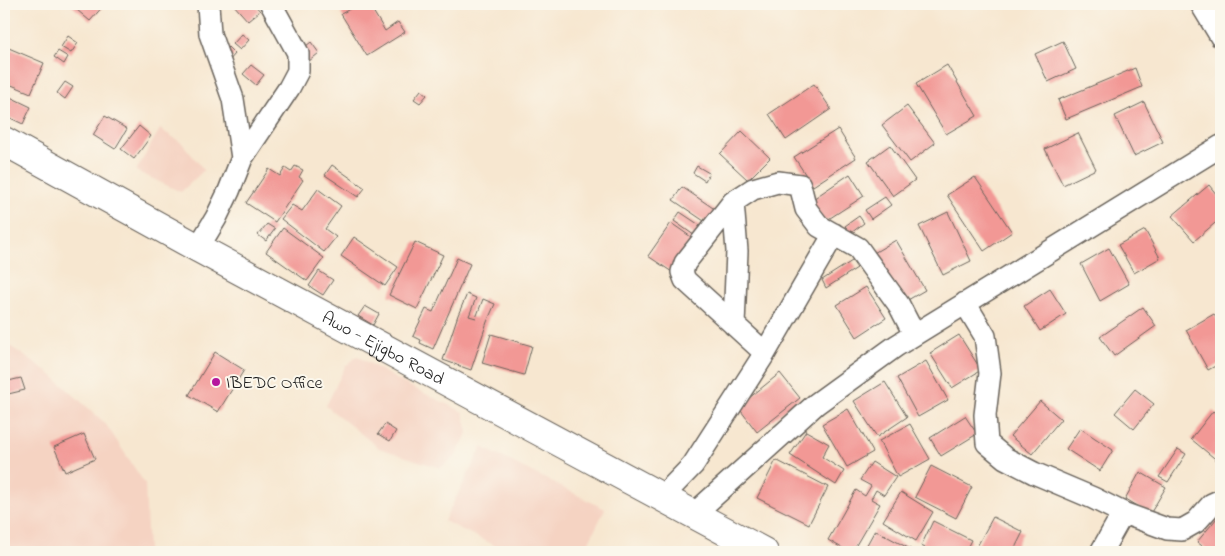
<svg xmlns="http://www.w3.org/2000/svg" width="1225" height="556" viewBox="0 0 1225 556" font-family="'Indie Flower',sans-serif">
<rect width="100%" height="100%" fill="#fbf7ec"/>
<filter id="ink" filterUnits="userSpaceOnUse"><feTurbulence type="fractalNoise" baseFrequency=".02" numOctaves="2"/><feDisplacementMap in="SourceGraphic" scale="10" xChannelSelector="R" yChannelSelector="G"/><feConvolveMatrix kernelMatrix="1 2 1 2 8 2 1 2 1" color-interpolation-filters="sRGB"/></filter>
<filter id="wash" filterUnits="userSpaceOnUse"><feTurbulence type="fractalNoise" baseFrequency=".0096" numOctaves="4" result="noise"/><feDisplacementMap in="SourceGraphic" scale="20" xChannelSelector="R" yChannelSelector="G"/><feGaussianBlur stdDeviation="1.12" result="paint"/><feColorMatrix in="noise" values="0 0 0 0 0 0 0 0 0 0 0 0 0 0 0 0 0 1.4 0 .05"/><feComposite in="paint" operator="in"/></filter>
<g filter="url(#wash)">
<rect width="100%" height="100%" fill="#f7e7d0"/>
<path fill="#f5d3c2" d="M160,129L182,143L204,170L181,192L136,171Z
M4,342L48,372L105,423L145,484L148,552H4Z
M357,356L403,383L463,412L468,432L455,457L440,468L379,448L326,406L345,367Z
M482,447L605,509L584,552H508L444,521Z"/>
<g id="blocks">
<path fill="#f29895" d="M70,4H105L90,21Z
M233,4H254L260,11L248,21Z
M358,4H385L373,11L385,31L398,22L405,32L367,56L341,14Z
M242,34L249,40L240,50L233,44Z
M68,36L78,43L71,53L61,47Z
M1063,41L1076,69L1048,82L1035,54Z
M311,42L319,53L308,62L300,51Z
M4,46L44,63L31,93L4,82Z
M228,47L235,54L229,61L221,54Z
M58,51L68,57L64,64L54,57Z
M251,65L264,75L256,85L243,74Z
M947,65L977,116L946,134L916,84Z
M1135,68L1142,87L1066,119L1058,100Z
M65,82L73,87L65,99L57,93Z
M814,84L831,109L786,140L769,114Z
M421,90L427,95L420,103L414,99Z
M6,95L31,107L23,124L4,115V101Z
M1144,102L1163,142L1134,156L1115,116Z
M907,106L935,143L910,162L882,125Z
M105,116L127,129L115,149L93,135Z
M139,126L151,136L134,159L121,149Z
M838,129L856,158L813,186L794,157Z
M742,131L770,158L748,180L720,154Z
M1078,133L1096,169L1063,185L1045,149Z
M890,145L915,180L893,196L868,161Z
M332,165L365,188L358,197L325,175Z
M295,166L303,170L299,177L303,180L275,222L246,203L269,169L280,176L285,168L291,172Z
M697,166L709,173L705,181L693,173Z
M850,174L864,196L824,222L810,201Z
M975,177L1012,232L984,251L947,195Z
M1209,185L1221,200V218L1194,241L1172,216Z
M682,187L716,210L707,223L673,200Z
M318,189L341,206L325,229L336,237L324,252L281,219L292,205L302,211Z
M885,197L891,205L871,219L865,210Z
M680,212L704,228L698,238L674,221Z
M948,212L971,261L943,275L919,226Z
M859,216L864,223L851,233L845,226Z
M671,223L694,239L672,272L648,256Z
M267,224L275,229L266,241L258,235Z
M283,228L324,258L307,281L266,252Z
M1145,230L1160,258L1134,273L1118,245Z
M354,237L398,267L385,286L341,256Z
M896,240L925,290L901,304L872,254Z
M415,242L443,255L417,309L389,295Z
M1109,248L1129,284L1100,301L1081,264Z
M457,258L470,264L433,349L420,343L421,340L413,336L426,309L433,312Z
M852,261L857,268L826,288L822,280Z
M319,271L333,280L323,295L309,286Z
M866,287L886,318L857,337L837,305Z
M1050,289L1066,314L1040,331L1024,306Z
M467,294L476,298L469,316L476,318L483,299L495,304L487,322L471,370L443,360L458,315Z
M365,306L379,314L373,325L358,316Z
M1143,307L1156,326L1114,356L1100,337Z
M1214,314L1221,327V363L1208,370L1186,330Z
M491,334L532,346L524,375L482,363Z
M959,335L981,370L952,388L930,353Z
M215,352L244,370L218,412L189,395Z
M926,361L948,400L918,417L897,378Z
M780,373L800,398L757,432L738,407Z
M21,378L25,390L4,395V382Z
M885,382L907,417L877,437L854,401Z
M1135,389L1154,404L1134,429L1115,413Z
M1040,401L1061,419L1032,454L1010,436Z
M848,409L873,452L847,467L822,424Z
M1213,411L1221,418V459L1219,462L1191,439Z
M965,416L977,434L941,456L930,438Z
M385,424L396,431L390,441L378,434Z
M910,424L930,459L898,477L879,441Z
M1080,428L1113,450L1100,471L1066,449Z
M806,431L829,444L822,457L844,471L836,485L790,455Z
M84,434L95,459L65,472L54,447Z
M1178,449L1186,454L1168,482L1159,477Z
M776,460L828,487L809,524L757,498Z
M872,462L896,477L884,495L876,490L871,499L880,504L852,552H849L828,540L856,490L865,496L871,486L860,480Z
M931,466L972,487L956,518L915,497Z
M1140,472L1166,487L1150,514L1125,499Z
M901,492L933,512L916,541L883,521Z
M993,517L1023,532L1013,552H974Z
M1217,518L1221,521V552H1210L1197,542Z
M933,521L971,540L965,552H934L921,546Z
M875,530L912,550L910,552H863Z"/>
</g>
</g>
<g filter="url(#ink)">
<use href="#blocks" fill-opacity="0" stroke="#69635b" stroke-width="1"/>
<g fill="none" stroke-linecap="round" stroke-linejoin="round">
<defs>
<path id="street" d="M208,4L210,34L233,99L242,158
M1201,4L1221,37
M733,202L737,251L734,325
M198,248L216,218L229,191L242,158L289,88L298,71V53L271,4
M965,303L985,336L990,373L985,415L987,443L1005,458L1034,473L1093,498L1123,513L1167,529L1182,530L1196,522L1212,504L1221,500
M765,353L685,280L682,272L685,263L733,202L753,189L778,182L800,185L806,209L819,226L858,248L899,305L914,334
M662,497L693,465L765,353L834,234
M694,514L816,404L896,346L1221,146
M1101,552L1123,513"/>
<g id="primary">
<path id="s1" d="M4,141L198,248L764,552"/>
</g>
</defs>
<use href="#street" stroke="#69635b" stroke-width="24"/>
<use href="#primary" stroke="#69635b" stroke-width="30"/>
<use href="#street" stroke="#fff" stroke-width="21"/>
<use href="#primary" stroke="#fff" stroke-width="28"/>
</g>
</g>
<circle fill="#b5179e" stroke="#fbf7ec" stroke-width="2" cx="216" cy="382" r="5"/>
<g text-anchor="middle" stroke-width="4" stroke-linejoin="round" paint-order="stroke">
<g font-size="18" fill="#1c1c1c" stroke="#fbf7ec">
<text dy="6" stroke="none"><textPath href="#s1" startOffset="432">Awo - Ejigbo Road</textPath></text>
</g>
<g font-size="18" fill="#1c1c1c" stroke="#fbf7ec" text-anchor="start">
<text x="226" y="388">IBEDC Office</text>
</g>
</g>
<rect width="1225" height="556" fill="none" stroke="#fbf7ec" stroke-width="20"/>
</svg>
